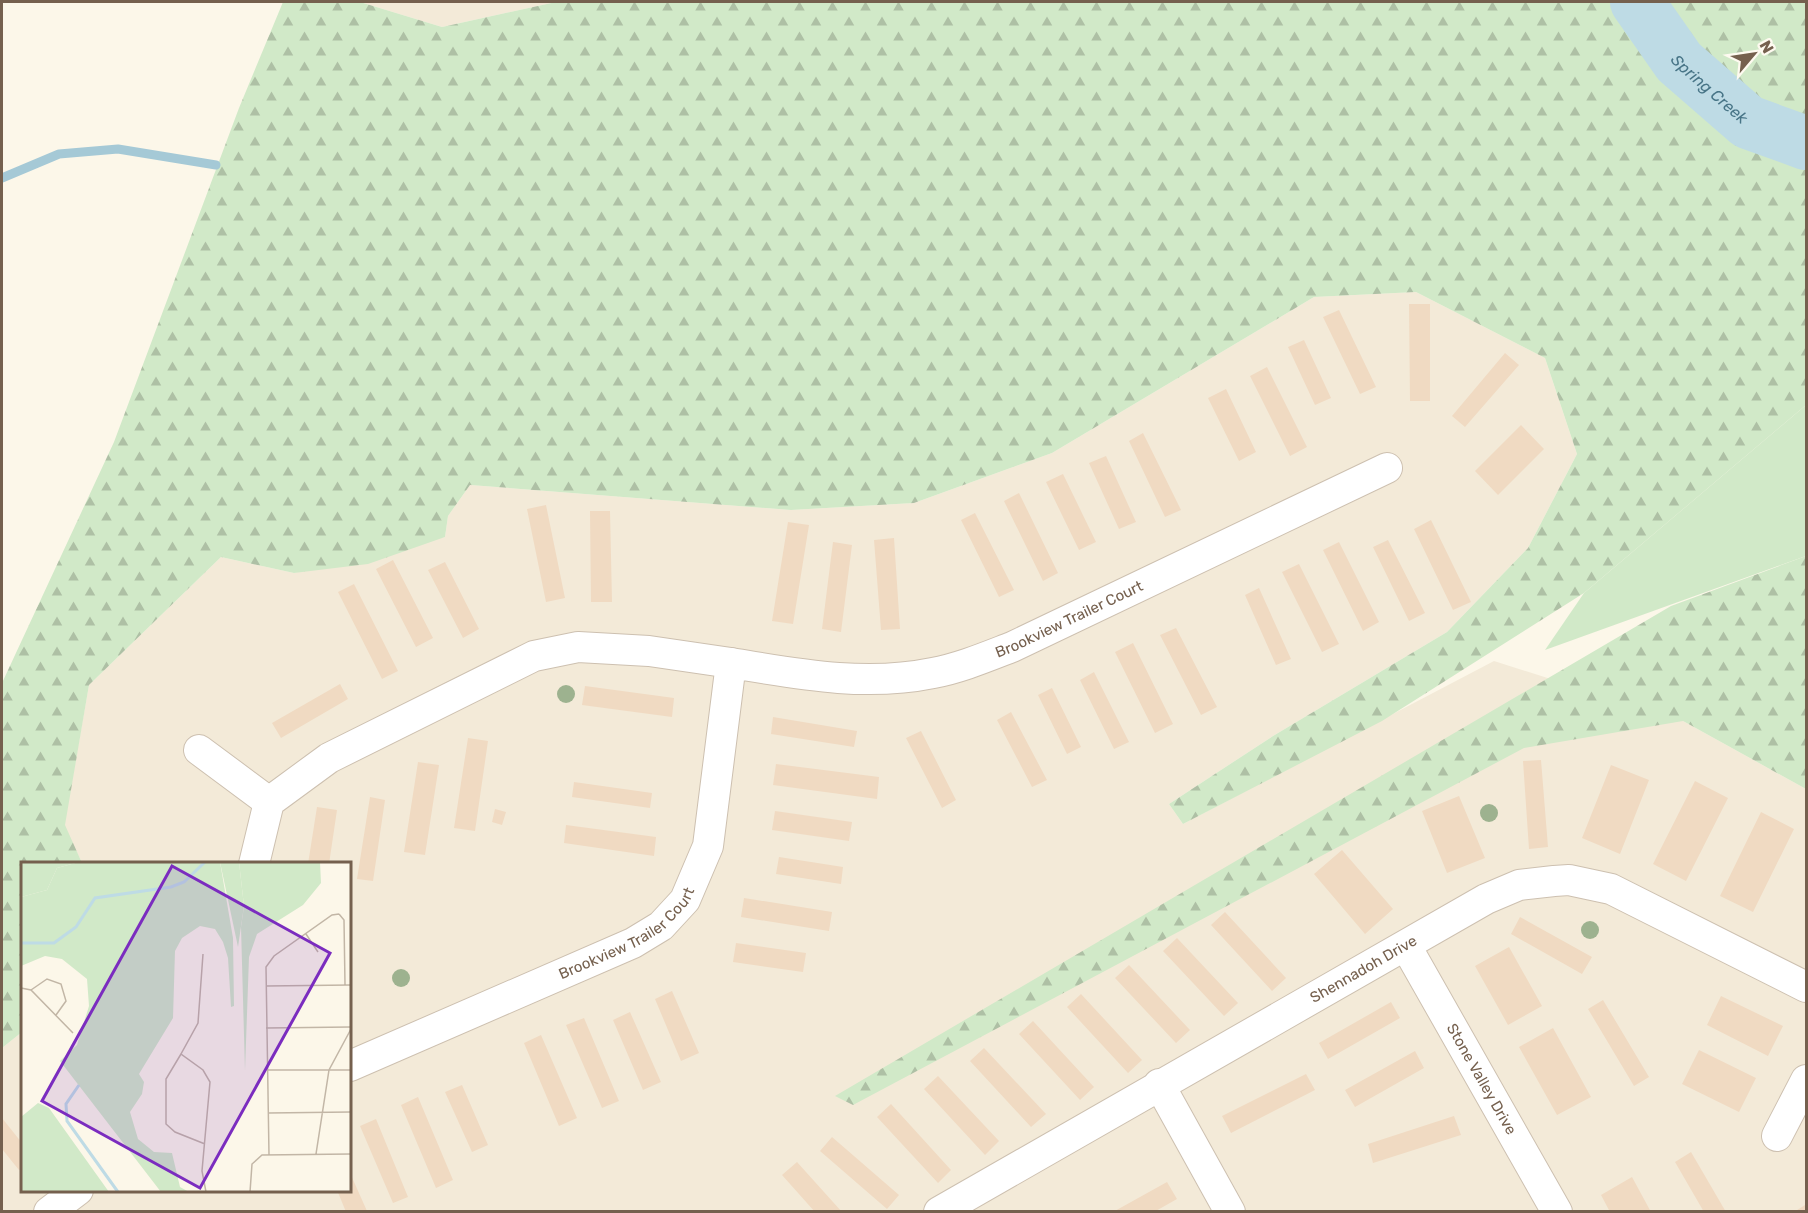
<svg xmlns="http://www.w3.org/2000/svg" width="1808" height="1213" viewBox="0 0 1808 1213" font-family="Rubik,sans-serif">
<defs>
<pattern id="forest-firs" width="22" height="20" patternUnits="userSpaceOnUse" patternTransform="scale(1.5)"><rect width="22" height="20" fill="#d1e9c8"/><path d="M5 1l3.5 6h-7zM16 11l3.5 6h-7z" fill="#aec0a5"/></pattern>
</defs>
<rect width="100%" height="100%" fill="#fcf7e9"/>
<path fill="#f3ead8" d="M360,2H556L442,27Z
M1416,292L1545,358L1577,454L1528,548L1447,632L1273,736L1169,804L1183,824L1494,661L1683,721L1806,789V1211L2,1212V1048L22,1032V1190H350V864L82,863L64,826L89,685L221,557L294,573L445,537L448,516L470,485L791,510L914,503L1052,453L1314,297Z"/>
<path fill="#d1e9c8" d="M1806,405V556L1545,650L1584,593Z"/>
<path fill="url(#forest-firs)" d="M283,2H360L442,27L556,2H1806V405L1584,593L1382,721L1183,824L1169,804L1273,736L1447,632L1528,548L1577,454L1545,358L1416,292L1314,297L1052,453L914,503L791,510L470,485L448,516L445,537L368,564L294,573L221,557L89,685L65,825L82,863L22,864V1032L2,1048V683L114,442L239,108Z
M1806,556V789L1683,721L1524,748L853,1105L835,1096L1671,606Z"/>
<g fill="none" stroke-linecap="round" stroke-linejoin="round">
<path stroke="#a5c9d6" stroke-width="9" d="M2,178L59,154L118,149L216,165"/>
<path stroke="#bedbe5" stroke-width="54" id="s1" d="M1637,2L1679,62L1748,122L1806,143"/>
</g>
<path fill="#f0dac2" d="M1409,304H1430V401H1410Z
M1339,310L1376,387L1360,394L1323,317Z
M1304,340L1331,398L1315,405L1288,347Z
M1505,353L1519,365L1465,427L1452,416Z
M1267,367L1307,447L1290,456L1250,376Z
M1226,389L1256,452L1239,461L1208,398Z
M1521,425L1544,449L1498,495L1475,471Z
M1143,433L1181,510L1165,517L1129,441Z
M1106,456L1136,522L1119,529L1089,463Z
M1063,474L1096,542L1079,550L1046,482Z
M1019,493L1058,573L1043,581L1004,501Z
M546,505L565,598L546,602L527,509Z
M590,511H610L612,602H591Z
M975,513L1014,590L999,597L961,520Z
M1431,520L1471,602L1453,610L1414,529Z
M788,522L809,525L793,624L772,621Z
M894,538L900,629L881,630L874,540Z
M1388,540L1425,613L1409,621L1373,547Z
M833,542L852,545L841,632L822,629Z
M1339,542L1379,622L1363,631L1323,550Z
M393,560L433,638L416,647L376,569Z
M445,562L479,629L463,638L428,570Z
M1299,564L1339,644L1322,652L1282,572Z
M354,584L398,671L382,679L338,592Z
M1259,588L1291,659L1276,665L1245,595Z
M1176,628L1217,707L1201,715L1160,635Z
M1133,643L1173,724L1155,733L1115,652Z
M1094,672L1129,742L1114,749L1080,680Z
M340,684L348,699L281,738L272,723Z
M585,686L674,698L672,717L582,705Z
M1052,688L1081,747L1067,754L1038,695Z
M1011,712L1047,780L1032,787L997,720Z
M773,717L857,731L854,747L771,734Z
M921,731L956,800L942,808L906,738Z
M468,738L488,741L475,831L454,828Z
M1541,760L1548,847L1529,849L1523,761Z
M418,762L439,765L425,855L404,852Z
M776,764L879,777L877,799L773,785Z
M1611,765L1649,780L1620,854L1582,838Z
M1695,781L1728,798L1686,881L1653,864Z
M574,782L652,793L650,808L572,797Z
M1459,796L1485,858L1447,873L1422,811Z
M370,797L385,800L373,881L357,879Z
M317,807L337,810L329,864H308Z
M495,809L506,812L502,825L492,822Z
M775,811L852,822L849,841L772,830Z
M1761,812L1794,829L1753,912L1720,896Z
M566,825L656,837L654,856L564,843Z
M1342,850L1393,909L1365,934L1314,874Z
M779,857L843,867L841,884L776,874Z
M744,898L832,912L829,931L741,917Z
M1225,912L1286,978L1272,991L1211,925Z
M1520,917L1592,957L1582,974L1511,934Z
M1177,938L1238,1003L1224,1016L1163,951Z
M736,943L806,953L803,972L733,962Z
M1509,947L1542,1006L1508,1025L1475,966Z
M1129,965L1190,1030L1176,1043L1115,978Z
M672,991L699,1053L681,1061L655,999Z
M1081,994L1142,1060L1128,1073L1067,1007Z
M1721,996L1783,1026L1768,1056L1707,1025Z
M1603,1000L1649,1077L1634,1086L1588,1009Z
M1391,1002L1400,1018L1328,1059L1319,1043Z
M630,1012L661,1082L643,1090L613,1020Z
M584,1018L619,1101L602,1108L566,1025Z
M1033,1021L1094,1087L1080,1100L1019,1034Z
M1553,1028L1591,1097L1557,1115L1519,1047Z
M541,1035L577,1118L559,1126L524,1043Z
M984,1048L1046,1114L1031,1127L970,1061Z
M1699,1050L1756,1078L1739,1112L1682,1084Z
M1415,1051L1424,1068L1355,1107L1345,1090Z
M1306,1074L1315,1090L1231,1133L1222,1116Z
M938,1076L999,1141L985,1155L924,1089Z
M462,1085L488,1145L472,1152L445,1092Z
M418,1097L453,1180L436,1188L401,1105Z
M891,1104L951,1170L938,1183L877,1117Z
M1454,1116L1461,1135L1373,1163L1368,1144Z
M2,1118L22,1143V1168L19,1170L2,1149Z
M376,1119L408,1197L393,1203L360,1126Z
M832,1137L899,1195L887,1209L820,1151Z
M1691,1152L1726,1212H1704L1675,1162Z
M797,1162L842,1212H815L782,1175Z
M350,1173L367,1211L365,1212H346L337,1190H350Z
M1632,1177L1651,1212H1610L1601,1195Z
M1167,1182L1177,1199L1154,1212H1113Z
M1805,1205L1806,1212H1794Z"/>
<g fill="none" stroke-linecap="round" stroke-linejoin="round">
<defs>
<g id="minor">
<path d="M199,750L269,802"/>
<path d="M254,864L269,802L329,758L534,656L578,647L649,651L731,663"/>
<path id="s2" d="M1406,946L1557,1212"/>
<path id="s3" d="M350,1066L633,943L661,926L685,900L708,846L731,663C798,674 865,687 933,673C960,668 986,657 1012,647L1387,468"/>
<path d="M1159,1084L1230,1212"/>
<path d="M1777,1136L1806,1080"/>
<path d="M49,1212L78,1190"/>
<path id="s4" d="M939,1212L1486,899L1519,885L1554,881L1569,880L1611,889L1806,987"/>
</g>
</defs>
<use href="#minor" stroke="#cdc0b0" stroke-width="32"/>
<use href="#minor" stroke="#fff" stroke-width="30"/>
</g>
<g fill="#9db28f">
<circle cx="566" cy="694" r="9"/>
<circle cx="1489" cy="813" r="9"/>
<circle cx="1590" cy="930" r="9"/>
<circle cx="401" cy="978" r="9"/>
</g>
<g text-anchor="middle" stroke-width="6" stroke-linejoin="round" paint-order="stroke">
<g font-size="15" fill="#75604e" stroke="#fefaf0">
<text dy="5" stroke="none"><textPath href="#s3" startOffset="970">Brookview Trailer Court</textPath></text>
<text dy="5" stroke="none"><textPath href="#s3" startOffset="309">Brookview Trailer Court</textPath></text>
<text dy="5" stroke="none"><textPath href="#s4" startOffset="489">Shennadoh Drive</textPath></text>
<text dy="5" stroke="none"><textPath href="#s2" startOffset="153">Stone Valley Drive</textPath></text>
</g>
<g font-size="16" font-style="italic" fill="#487587" stroke="#fefaf0">
<text dy="6" stroke="none"><textPath href="#s1" startOffset="114">Spring Creek</textPath></text>
</g>
</g>
<g transform="translate(21 862)">
<rect width="330" height="330" fill="#fcf7e9"/>
<path d="M0,0H58L36,6L26,28L0,35ZM199,0H218L223,44L217,85Z" fill="#d1e9c8"/>
<path d="M58,0H199L212,76L213,144L210,145L207,96L202,80L194,67L179,64L161,76L154,89L152,156L118,212L123,220L121,232L109,250L117,277L133,290L151,291L159,325L168,330H140L39,199L56,183L68,144L66,117L41,97L24,94L0,104V35L26,28L36,6ZM218,0H299L300,21L282,43L236,72L228,95L224,209L220,65L223,44ZM17,241L28,246L88,330H0V255Z" fill="#d1e9c8"/>
<path fill="none" stroke="#bedbe5" stroke-width="3" d="M0,81H33L55,65L74,36L150,25L163,20L184,0M58,223L45,242L46,259L97,330"/>
<path fill="none" stroke="#c2b6a6" stroke-width="1.5" d="M318,52L323,58L324,123M285,72L297,90M182,92L177,161L160,192L182,208L189,220L181,309L185,330M245,124L330,123M0,126L10,128L52,171M10,128L26,117L40,122L45,139L35,153M245,166L330,165M160,192L145,217V262L154,270L184,282M246,208H330M247,251L330,250M295,292L308,208L330,167M248,293L245,105L253,94L311,53L318,52M229,330L231,302L241,293L330,292"/>
<path fill="#7b2cbf" fill-opacity="0.15" stroke="#7b2cbf" stroke-width="3" d="M151,4L309,91L179,326L21,239Z"/>
<rect width="330" height="330" fill="none" stroke="#75604e" stroke-width="3"/>
</g>
<rect width="1808" height="1213" fill="none" stroke="#75604e" stroke-width="6"/>
<g transform="translate(1754 54) rotate(61)" stroke="#fefaf0" stroke-width="4.5" paint-order="stroke">
<path d="M0-4.5L10 22L0 15L-10 22Z" fill="#75604e"/>
<text y="-9" font-size="16" font-weight="bold" text-anchor="middle" fill="#75604e">N</text>
</g>
</svg>
